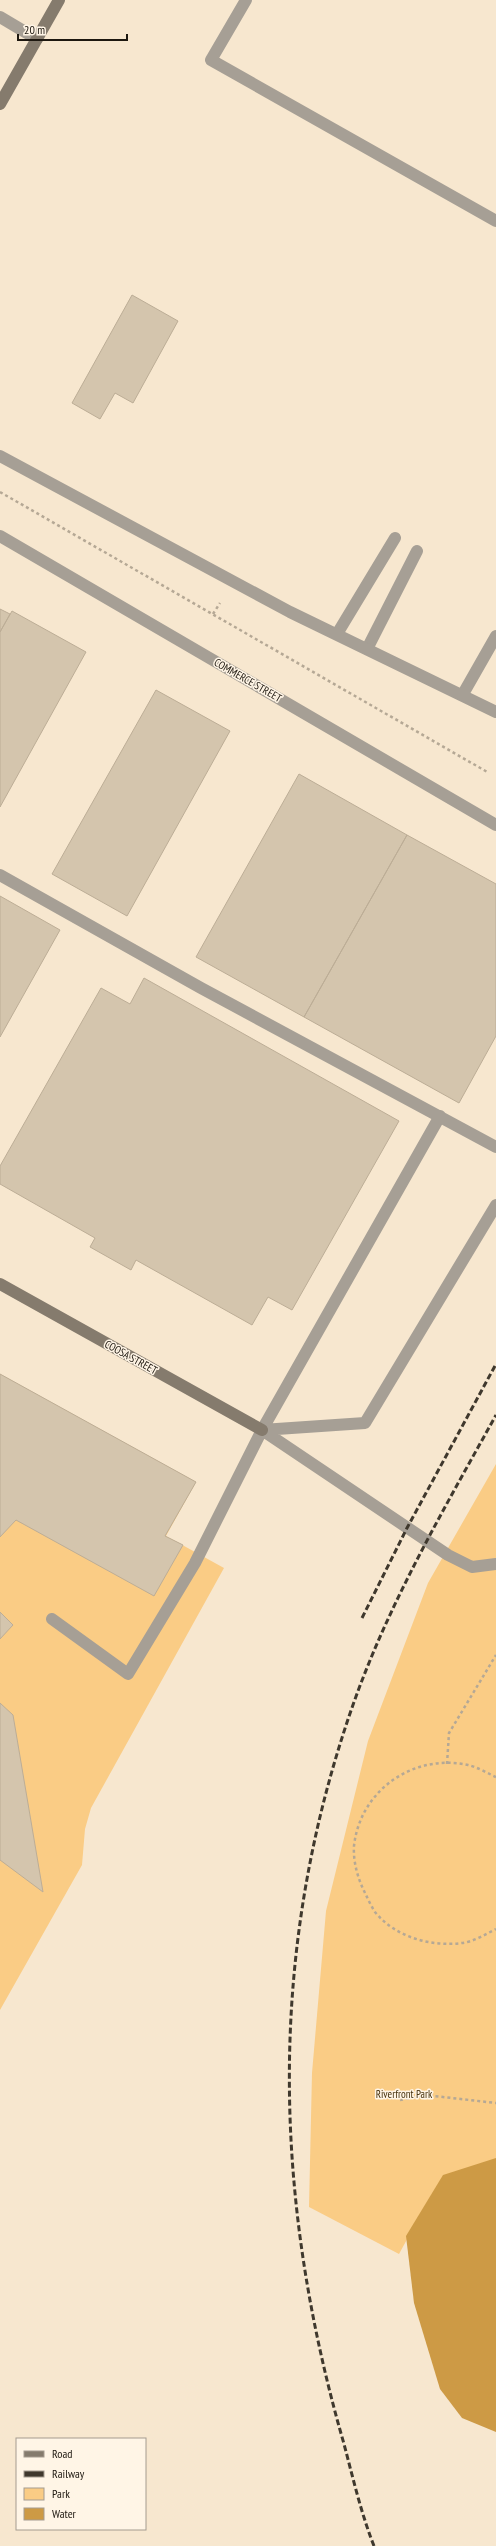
<svg xmlns="http://www.w3.org/2000/svg" width="496" height="2546" viewBox="0 0 496 2546" font-family="'PT Sans Narrow',sans-serif">
<rect width="100%" height="100%" fill="#f7e7cf"/>
<path fill="#facc85" d="M0,1374L196,1482L166,1536L224,1568L91,1808L85,1829L82,1865L0,2010Z
M496,1464V2165L428,2201L399,2254L309,2207L312,2073L326,1911L368,1741L428,1583Z"/>
<path fill="#cd9a45" d="M496,2158V2432L462,2418L440,2389L414,2303L406,2236L443,2175Z"/>
<path fill="#d4c5ad" stroke="#bcad96" d="M132,295L178,321L133,403L115,393L100,419L72,403Z
M0,609L10,614L0,632Z
M12,611L86,652L0,807V632Z
M156,690L230,731L127,916L52,874Z
M299,774L407,835L304,1017L196,957Z
M407,835L496,884V1036L459,1103L304,1017Z
M0,896L60,930L0,1037Z
M144,978L399,1121L292,1310L268,1297L252,1325L136,1260L131,1270L90,1247L95,1238L0,1184V1166L101,988L130,1004Z
M0,1374L196,1482L165,1536L183,1545L154,1596L16,1520L0,1537Z
M0,1612L13,1625L0,1639Z
M0,1703L13,1715L43,1892L0,1860Z"/>
<g fill="none" stroke-linecap="round" stroke-linejoin="round">
<path stroke="#b5a895" stroke-width="2.5" stroke-dasharray="3 3" stroke-linecap="butt" d="M0,492L489,773
M213,614L220,603
M447,1764L449,1733L496,1655
M496,1777C487,1773 477,1767 468,1765C414,1753 360,1790 354,1846C353,1862 358,1879 365,1893C368,1899 371,1906 375,1912C395,1937 431,1947 462,1943C473,1942 486,1934 496,1929
M400,2100L425,2095L496,2103"/>
<path stroke="#a69f95" stroke-width="12" d="M246,0L211,60L496,221
M0,17L37,39
M337,634L395,538
M367,649L417,551
M0,875L201,988L496,1147
M262,1430L365,1423L496,1205
M262,1430L448,1555L472,1567L496,1564
M52,1619L128,1674L195,1563L262,1430L440,1116"/>
<path stroke="#a69f95" stroke-width="12" d="M0,456L290,612L496,712
M0,536L496,825
M463,694L496,636"/>
<path stroke="#857b6d" stroke-width="12" d="M0,104L59,0
M0,1284L262,1430"/>
<path stroke="#3f382d" stroke-width="3" stroke-dasharray="6 3" stroke-linecap="butt" d="M362,1618L407,1528L496,1364
M374,2546C361,2513 353,2478 344,2444C272,2195 267,1948 354,1702C390,1601 444,1509 496,1415"/>
</g>
<g text-anchor="middle" stroke-width="3" stroke-linejoin="round" paint-order="stroke">
<g font-size="11" fill="#1d170f" stroke="#fff5e6">
<text transform="translate(248 680) rotate(30)" y="4">COMMERCE STREET</text>
<text transform="translate(131 1357) rotate(29)" y="4">COOSA STREET</text>
</g>
<g font-size="11" fill="#45300b" stroke="#fff5e6">
<text x="404" y="2098">Riverfront Park</text>
</g>
</g>
<rect x="16" y="2438" width="130" height="92" fill="#fff5e6" stroke="#a59c90"/>
<rect x="24" y="2451" width="20" height="6" fill="#857b6d" stroke="#a59c90"/>
<text x="52" y="2458" font-size="12" fill="#1d170f">Road</text>
<rect x="24" y="2471" width="20" height="6" fill="#3f382d" stroke="#a59c90"/>
<text x="52" y="2478" font-size="12" fill="#1d170f">Railway</text>
<rect x="24" y="2488" width="20" height="12" fill="#facc85" stroke="#a59c90"/>
<text x="52" y="2498" font-size="12" fill="#1d170f">Park</text>
<rect x="24" y="2508" width="20" height="12" fill="#cd9a45" stroke="#a59c90"/>
<text x="52" y="2518" font-size="12" fill="#1d170f">Water</text>
<path d="M18 34v6h109v-6" fill="none" stroke="#1d170f" stroke-width="2"/>
<text x="24" y="34" font-size="12" fill="#1d170f" stroke="#fff5e6" stroke-width="3" paint-order="stroke">20 m</text>
</svg>
